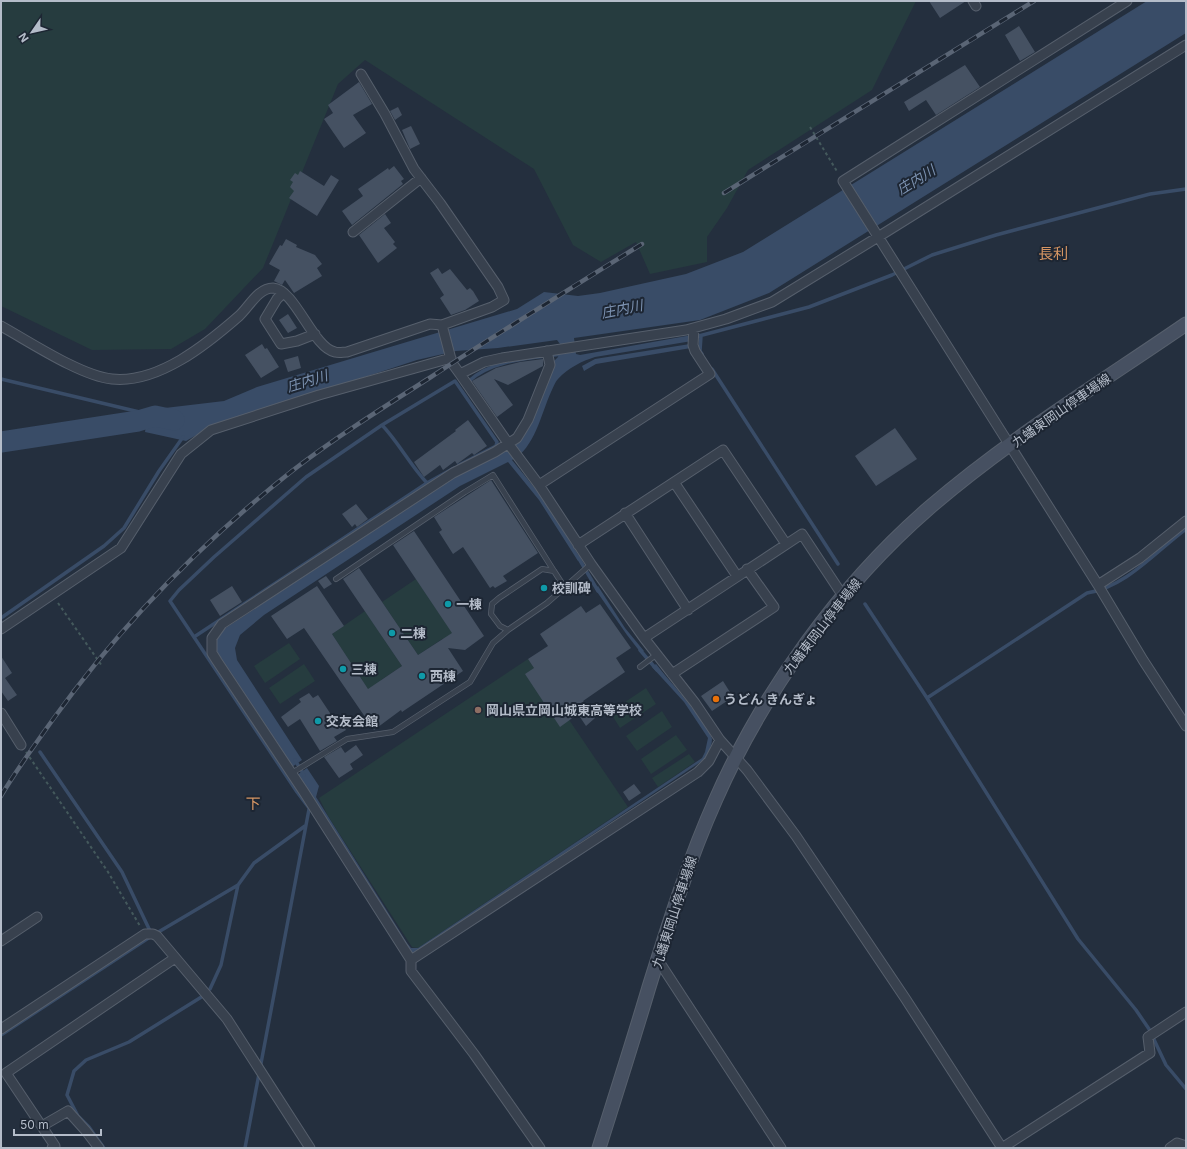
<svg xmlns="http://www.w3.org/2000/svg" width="1187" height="1149" viewBox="0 0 1187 1149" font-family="Inter,'Noto Sans JP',sans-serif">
<rect width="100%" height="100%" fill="#242f3e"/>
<path fill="#263c3f" d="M1,1H916L872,90L748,170L727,208L707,237V262L650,274L636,242L601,262L573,245L534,169L365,60L338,84L263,268L205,329L171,349L92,350L1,306Z
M416,579L456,638L442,639L418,655L382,602Z
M365,611L402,666L381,680L389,693L376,702L332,634Z
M289,643L300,659L265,683L254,666Z
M528,659L628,807L418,948L412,947L328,816L319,798Z
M304,664L315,681L280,704L269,688Z
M646,688L656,704L620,728L610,712Z
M662,711L672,727L637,751L626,736Z
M676,735L687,750L651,774L641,759Z
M689,754L695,762L658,787L652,778Z"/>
<path fill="#394c67" d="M1147,1H1186V33L769,293L700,320L574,338L576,354L580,355L692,335V341L595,357C582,361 568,368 558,379C555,382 553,388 551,392C541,414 535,448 512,460L542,497L581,559L578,561L539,500L508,462L460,486L264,615L240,635L235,648L237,660L302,760L292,767L216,653V638L224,629C297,581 369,533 442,485C466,470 494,460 516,443L552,363L558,357L560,344L557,340L498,348L456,351L417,360L209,428L186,441L145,432L148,410L224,401L257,387L517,309L544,292L578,296L600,293L686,274L743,252Z
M690,344L691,348L596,364L584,371L582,366L595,359Z
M598,586L625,628L644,651L641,653L627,635L595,589Z
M656,664C666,677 710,726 712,739C712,746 708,753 705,759L414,954L410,953L303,799L307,788L297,775L307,768L319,786L316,797L407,943L411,948H418L702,758L705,752L708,738L684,702L652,667Z"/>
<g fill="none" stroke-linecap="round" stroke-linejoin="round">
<path stroke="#394c67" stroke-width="3.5" d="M701,336L700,351L702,354
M695,337L809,307L892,275L932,255L996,235L1150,194L1186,189
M712,369L838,564
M1,379L152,415
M470,383L469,381C493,359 532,358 562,354
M382,425C399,443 410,465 427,483
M578,557L598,591
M865,604L927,698L1078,939L1136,1010L1149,1029L1166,1065L1186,1089
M1,618L104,546L124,528L159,471L183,437
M194,637L427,483L454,468
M640,650L657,670
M927,698L1087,593C1126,587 1155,552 1186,529
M40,752L122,872L151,933
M295,760L304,775
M309,808L297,792L170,601L179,590L214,557L306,477L382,425L455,381L497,442L496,446L459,465
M155,934L238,885L254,863L305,826
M210,989L221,965L238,885
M1,1035L150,937
M104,1148L89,1127L78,1116L67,1095L74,1071L86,1060L129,1042L203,996
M245,1148L310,804"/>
<path stroke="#394c67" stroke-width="21" d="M1,442L138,421L155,416L174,420"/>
</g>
<path fill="#455162" d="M929,1H966L940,18Z
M1019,26L1035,52L1020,61L1005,35Z
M965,65L980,87L936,115L926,100L909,111L904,102Z
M359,82L372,104L353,115L366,133L344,148L324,119L333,113L328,105Z
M398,107L402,115L395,120L390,111Z
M411,126L420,144L410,149L402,130Z
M394,166L404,179L401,181L403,184L352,225L342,211L363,196L358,189L388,168L389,170Z
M300,171L324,186L331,175L339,180L317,216L289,198L294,191L290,187L293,182L290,180L295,173L298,175Z
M385,214L391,223L384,228L395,242L393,244L397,248L378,263L359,235Z
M286,239L297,245L296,247L315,255L322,264L317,268L322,276L294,293L285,280L282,285L274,281L280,270L269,264L280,245L282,246Z
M438,268L442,274L450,269L467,290L470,288L473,291L479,301L465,310L451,315L440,298L444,295L430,273Z
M288,314L297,328L288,333L279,320Z
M262,344L265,349L267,348L279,367L261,378L245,355Z
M298,356L301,368L288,372L284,360Z
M543,359V366L508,385L494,379L513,405L497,417L472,381L496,368L520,362Z
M468,420L487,446L474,455L472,453L457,464L455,461L443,470L440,465L424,477L414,462L456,431L455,430Z
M895,428L917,459L876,486L855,456Z
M491,480L538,553L503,576L507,581L495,588L493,586L490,588L463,547L453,554L439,532L442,530L434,517Z
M356,504L368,519L357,527L355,524L352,527L342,514Z
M414,531L484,636L465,650L448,648L463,671L402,712L401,710L374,730L304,628L287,639L271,616L317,586L344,626L332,634L368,689L402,666L343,579L359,568L418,655L452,633L393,545Z
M326,576L332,584L324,589L318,581Z
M232,586L242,602L220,616L210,600Z
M600,604L631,648L616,658L625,672L583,701L595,718L586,726L578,714L560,727L525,674L534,668L528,659L548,646L540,634L581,606L586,613Z
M1,656L12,673L5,678L17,695L8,701L1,691Z
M723,681L733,697L712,711L701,696Z
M309,693L313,698L318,695L336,722L339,719L346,730L334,737L337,741L320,751L300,719L288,727L281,717L301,702L299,699Z
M356,745L363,755L350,764L353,769L339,778L324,757L341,747L345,753Z
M634,784L641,793L629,801L623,792Z"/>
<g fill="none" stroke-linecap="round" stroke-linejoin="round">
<defs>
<path id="lane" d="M336,579L465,492L493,475L554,571
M508,630L500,626L491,614L492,604L499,598L542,569L554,571L565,588
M640,667L657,654
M292,773L347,739L393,732L470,682L493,643L508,630L547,603L591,564"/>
<path id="street" d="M973,1L976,6
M1127,1L843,181L1098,585L1143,660L1186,726
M361,74L385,114L414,169L440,203L498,287L504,300L492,307L442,325
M353,232L421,178
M283,293L277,299L265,319L281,344L297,341L315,334
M1,326C30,342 81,376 112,379C158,384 207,344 239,316C249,307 258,288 273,288C295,289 313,348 335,352C339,353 343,352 347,352L430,324L442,325L452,363L460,374L510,446L539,485L591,564L644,638L695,703L720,740L747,770L796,836L905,998L1002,1148
M460,374L484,362L502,358L686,330L726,319L772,302L878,237L1186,45
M674,482L737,576
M539,485L710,374L695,351L693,345L694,328
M625,513L688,610
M578,545L723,450L786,544
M1098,585L1140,558L1186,521
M1,629L121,548L181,454L211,430L319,395L451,358
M644,638L802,534L843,596
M672,674L774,607L747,569
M1,713L21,745
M1,941L37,917
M411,960L698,772L709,761L720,740
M658,960L781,1148
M1,1029L145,934H153L157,936L227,1019L310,1148
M42,1126L68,1111L86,1131L99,1148
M52,1148L55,1146L6,1073L175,958
M540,1148L474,1054L411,971V960L304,792L217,661L212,653V638L222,624L453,473L495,452L517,438L528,420L550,365L547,351
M1002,1148L1145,1056L1150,1053L1148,1037L1186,1012
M1170,1148L1177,1143L1186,1146"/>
<path id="secondary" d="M599,1148C616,1094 633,1041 649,987C669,923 689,859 716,799C763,692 841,584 929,508C1009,439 1100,383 1186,324"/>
</defs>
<use href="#lane" stroke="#565f6c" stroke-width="6"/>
<use href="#street" stroke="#565f6c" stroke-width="11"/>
<use href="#secondary" stroke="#565f6c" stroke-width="15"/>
<path stroke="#44595c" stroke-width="2" stroke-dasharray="3 3" stroke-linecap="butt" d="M810,127L838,173
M58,603L102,666
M26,752L108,872L140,926"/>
<use href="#lane" stroke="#38414e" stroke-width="4.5"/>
<use href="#street" stroke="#38414e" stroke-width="9"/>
<use href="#secondary" stroke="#465061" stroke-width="13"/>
<defs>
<path id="rail" d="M724,193L1034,1
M1,796C17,769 36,743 54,718C121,625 202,542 292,471C336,437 384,407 431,377C500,332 571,288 642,244"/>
</defs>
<use href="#rail" stroke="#5a6575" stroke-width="4.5"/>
<use href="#rail" stroke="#1d2633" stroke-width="3" stroke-dasharray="9" stroke-linecap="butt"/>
</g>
<g fill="#0f9aa8" stroke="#1d2633" stroke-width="1.5">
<circle cx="544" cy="588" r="4"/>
<circle cx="448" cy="604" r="4"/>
<circle cx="392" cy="633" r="4"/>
<circle cx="343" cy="669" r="4"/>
<circle cx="422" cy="676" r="4"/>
<circle cx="318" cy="721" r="4"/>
</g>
<circle fill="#e8710a" stroke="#1d2633" stroke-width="1.5" cx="716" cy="699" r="4"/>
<circle fill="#8d6e63" stroke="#1d2633" stroke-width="1.5" cx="478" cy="710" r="4"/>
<g text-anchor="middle" stroke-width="4" stroke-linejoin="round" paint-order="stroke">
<g font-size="13" fill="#b4bcc9" stroke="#1d2633">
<text transform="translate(1061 410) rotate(-35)" y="5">九蟠東岡山停車場線</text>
<text transform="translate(822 626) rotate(-52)" y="5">九蟠東岡山停車場線</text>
<text transform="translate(674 912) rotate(-72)" y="5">九蟠東岡山停車場線</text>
</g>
<g font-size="13" font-weight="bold" fill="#b4bcc9" stroke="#1d2633" text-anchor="start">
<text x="552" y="593">校訓碑</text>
<text x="456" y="609">一棟</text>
<text x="400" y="638">二棟</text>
<text x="351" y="674">三棟</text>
<text x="430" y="681">西棟</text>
<text x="724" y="704">うどん きんぎょ</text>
<text x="486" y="715">岡山県立岡山城東高等学校</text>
<text x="326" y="726">交友会館</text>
</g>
<g font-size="14" font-style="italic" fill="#7c92b1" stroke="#1d2633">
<text transform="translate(916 180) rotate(-32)" y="5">庄内川</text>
<text transform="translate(622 309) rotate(-11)" y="5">庄内川</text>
<text transform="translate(307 381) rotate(-17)" y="5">庄内川</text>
</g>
<g font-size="15" fill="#d59563" stroke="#1d2633">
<text x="1053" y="259">長利</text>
<text x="253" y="809">下</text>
</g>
</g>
<rect width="1187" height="1149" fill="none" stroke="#b4bcc9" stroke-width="4"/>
<g transform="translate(32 32) rotate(236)" stroke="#1d2633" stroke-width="3" paint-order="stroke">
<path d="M0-3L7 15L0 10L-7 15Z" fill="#b4bcc9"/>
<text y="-6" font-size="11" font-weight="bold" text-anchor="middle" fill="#b4bcc9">N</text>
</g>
<path d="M14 1129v6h87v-6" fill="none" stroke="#b4bcc9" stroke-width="2"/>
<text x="20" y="1129" font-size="12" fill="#b4bcc9" stroke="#1d2633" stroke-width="3" paint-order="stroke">50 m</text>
</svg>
